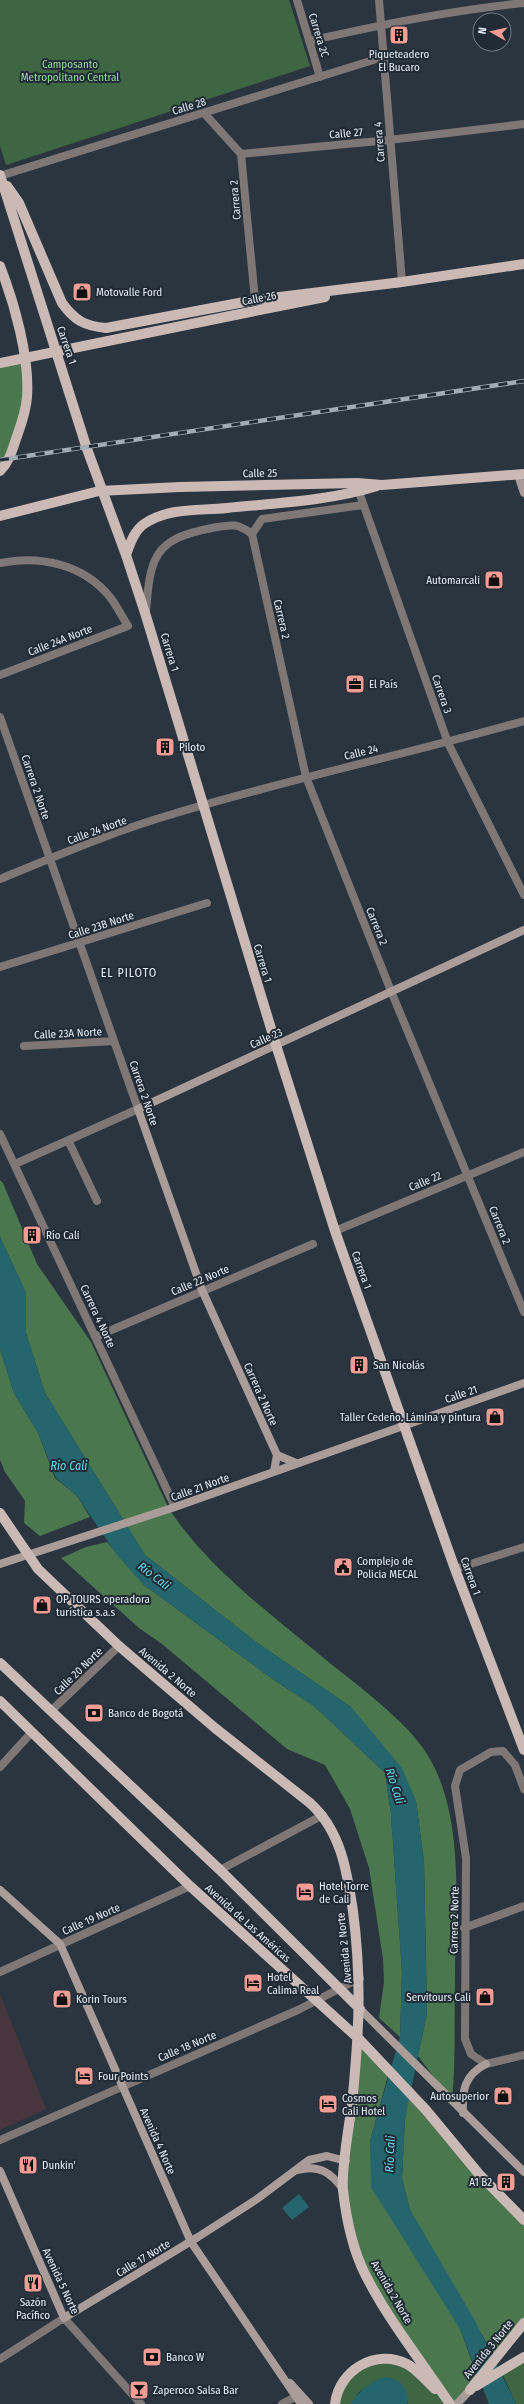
<svg xmlns="http://www.w3.org/2000/svg" width="524" height="2404" viewBox="0 0 524 2404" font-family="'Fira Sans Condensed',sans-serif">
<rect width="100%" height="100%" fill="#2a3540"/>
<path fill="#48353e" d="M0,1994L46,2109L0,2130Z"/>
<path fill="#3f6642" d="M0,0H289L310,66L6,165L0,146Z
M524,2357V2404H516L501,2371Z
M396,2360L450,2404H407L408,2402L376,2381L359,2392L351,2404H335L357,2367Z"/>
<path fill="#4a774d" d="M22,360L27,397L0,471V364Z
M0,1180L3,1183L37,1264L91,1342L169,1509C207,1566 262,1607 314,1650C347,1678 398,1713 423,1748C467,1811 455,1907 455,1980C454,2020 456,2061 452,2101L418,2056L427,2013L424,1862L416,1801L351,1707L256,1642L145,1555L45,1393L26,1333V1293L0,1237Z
M0,1349L14,1393L38,1433L55,1478L77,1496L90,1517L40,1536L24,1523L25,1501L5,1472L0,1460Z
M107,1542L144,1585L274,1680L314,1706L385,1773L391,1814L402,1972L400,2037L379,2018L384,1982L383,1959L369,1868L350,1809L325,1765L287,1749L162,1644L139,1628L61,1558L86,1547Z
M359,2039L389,2072L370,2141L460,2329L478,2378L453,2404L365,2274L343,2189Z
M409,2093L524,2220V2323L493,2354L410,2210L402,2179L405,2119Z"/>
<path fill="#25666e" d="M0,1237L26,1293V1333L45,1393L145,1555L256,1642L351,1707L402,1768L416,1801L424,1862L427,2013L405,2119L402,2179L410,2210L473,2317L516,2404H489L460,2329L371,2187L370,2141L400,2037L402,1972L391,1814L385,1773L314,1706L274,1680L144,1585L117,1555L77,1496L56,1478L38,1433L14,1393L0,1349Z
M299,2194L309,2207L292,2220L282,2208Z
M386,2377C401,2379 410,2389 407,2404H351C357,2392 373,2380 386,2377Z"/>
<g fill="none" stroke-linecap="round" stroke-linejoin="round">
<path stroke="#7f7775" stroke-width="8" d="M297,0L320,77
M379,0L402,282
M309,41C380,25 452,10 524,3
M204,113L241,154L255,300
M241,154L389,140L524,124
M0,176L383,57
M359,492L448,743L524,895
M252,534L262,519L363,505
M0,563C40,555 83,564 110,597C117,606 122,617 128,626L0,675
M146,613C150,558 153,539 212,528C230,525 236,522 252,534L306,777L391,991L524,1312
M0,717L138,1109L15,1164
M0,879C56,856 114,831 173,814C289,779 408,754 524,721
M0,967L207,903
M24,1046L114,1041
M0,1134L175,1507
M68,1140L97,1201
M335,1231L524,1152
M95,1337L313,1244
M455,1569L524,1547
M51,1711L119,1646
M0,1767L32,1732
M524,1789L515,1765L503,1751L491,1752L460,1770L455,1786L466,1858L465,2039L471,2054L486,2064L524,2055
M220,1870L323,1815
M464,1928L524,1906
M0,1972L190,1886
M0,2140L298,2010L360,1978
M0,2359L64,2318L141,2404
M282,2404L295,2397"/>
<path stroke="#aa9c99" stroke-width="8" d="M518,475L524,493
M277,1455L296,1463
M274,1471L277,1455L202,1290L138,1109L524,930
M0,1564L175,1507L524,1383
M0,1890L60,1944L191,2242L301,2404
M360,2009L524,2172
M463,2113C462,2091 464,2075 486,2064
M298,2170C319,2164 331,2173 343,2189
M0,2171L64,2318L198,2237L257,2199L309,2160L327,2156L346,2161
M290,2383L309,2404
M457,2404L470,2390"/>
<path stroke="#cab9b5" stroke-width="10" d="M0,175L87,449L126,555L146,616L276,1045L335,1231L455,1569L524,1750
M7,186L19,203L62,303C75,321 85,326 106,328L255,300L402,282
M0,266C14,302 30,358 27,397C26,412 21,425 16,439C12,451 9,462 0,471
M395,283L524,264
M235,315L325,297
M180,487L357,483L382,485L524,474
M126,555C130,544 134,531 144,524C169,507 199,511 227,508C276,503 329,501 377,486
M0,1513L38,1569L119,1646L215,1728L310,1803C341,1831 347,1871 353,1911C362,1981 359,2034 352,2104C349,2127 341,2169 343,2190C346,2217 353,2250 365,2274C388,2320 422,2362 450,2404
M0,1663L220,1870L360,2009
M0,1701L190,1886L359,2039L426,2110L479,2174L524,2220
M476,2386L524,2357
M470,2390L524,2323
M335,2404C339,2370 376,2348 407,2364C418,2370 426,2381 435,2389"/>
<defs>
<path id="rail" d="M0,460L524,381"/>
</defs>
<use href="#rail" stroke="#a3acb4" stroke-width="4.5"/>
<use href="#rail" stroke="#202b35" stroke-width="3" stroke-dasharray="9" stroke-linecap="butt"/>
<path stroke="#cab9b5" stroke-width="10" d="M0,363L235,315
M0,516L99,491L180,487"/>
</g>
<defs>
<symbol id="building-square" viewBox="-11 -11 22 22"><rect x="-9" y="-9" width="18" height="18" rx="4" fill="#f59c95" stroke="#202b35"/><path d="M-4-6H4V6H1V3H-1V6H-4ZM-2.5-4.3h1.7v1.8h-1.7ZM.8-4.3h1.7v1.8H.8ZM-2.5-1h1.7V.8h-1.7ZM.8-1h1.7V.8H.8Z" fill="#111"/></symbol>
<symbol id="shop-square" viewBox="-11 -11 22 22"><rect x="-9" y="-9" width="18" height="18" rx="4" fill="#f59c95" stroke="#202b35"/><path d="M-5-2.5h2.3a2.7 3.5 0 0 1 5.4 0H5L5.5 6h-11ZM-1.5-2.5h3a1.5 2.3 0 0 0-3 0Z" fill="#111"/></symbol>
<symbol id="office-square" viewBox="-11 -11 22 22"><rect x="-9" y="-9" width="18" height="18" rx="4" fill="#f59c95" stroke="#202b35"/><path d="M-6-3h4V-5.5h4V-3h4V5H-6ZM-1-4.5V-3h2v-1.5ZM-6 0V1H6V0Z" fill="#111"/></symbol>
<symbol id="civic-square" viewBox="-11 -11 22 22"><rect x="-9" y="-9" width="18" height="18" rx="4" fill="#f59c95" stroke="#202b35"/><path d="M-.6-6.5H3V-4.5H.6V-3L4-1V1h2V6H-6V1h2V-1L-.6-3ZM-1.2 2.5V6h2.4V2.5Z" fill="#111"/></symbol>
<symbol id="bank-square" viewBox="-11 -11 22 22"><rect x="-9" y="-9" width="18" height="18" rx="4" fill="#f59c95" stroke="#202b35"/><path d="M-6-4H6V4H-6ZM0-2.3a2.3 2.3 0 1 0 0 4.6a2.3 2.3 0 1 0 0-4.6Z" fill="#111"/></symbol>
<symbol id="hotel-square" viewBox="-11 -11 22 22"><rect x="-9" y="-9" width="18" height="18" rx="4" fill="#f59c95" stroke="#202b35"/><path d="M-6-4.5h1.5V1H6V5H4.5V3h-9V5H-6ZM-4 0a1.8 1.8 0 1 1 3.6 0ZM.5 0V-2.5h3Q6-2.5 6 0Z" fill="#111"/></symbol>
<symbol id="restaurant-square" viewBox="-11 -11 22 22"><rect x="-9" y="-9" width="18" height="18" rx="4" fill="#f59c95" stroke="#202b35"/><path d="M-5-6h1v4h1v-4h1v4h1v-4h1v5L-1.5 .5V6h-2V.5L-5-1ZM5-6V6H3V1.5H1.5Q1.5-4 5-6Z" fill="#111"/></symbol>
<symbol id="bar-square" viewBox="-11 -11 22 22"><rect x="-9" y="-9" width="18" height="18" rx="4" fill="#f59c95" stroke="#202b35"/><path d="M-6-5H6L.8 .8V4.5H3.5V6h-7V4.5H-.8V.8Z" fill="#111"/></symbol>
</defs>
<g fill-rule="evenodd">
<use href="#building-square" x="388" y="24" width="22" height="22"/>
<use href="#shop-square" x="71" y="281" width="22" height="22"/>
<use href="#shop-square" x="483" y="569" width="22" height="22"/>
<use href="#office-square" x="344" y="673" width="22" height="22"/>
<use href="#building-square" x="154" y="736" width="22" height="22"/>
<use href="#building-square" x="21" y="1224" width="22" height="22"/>
<use href="#building-square" x="348" y="1354" width="22" height="22"/>
<use href="#shop-square" x="484" y="1406" width="22" height="22"/>
<use href="#civic-square" x="332" y="1556" width="22" height="22"/>
<use href="#shop-square" x="31" y="1594" width="22" height="22"/>
<use href="#bank-square" x="83" y="1702" width="22" height="22"/>
<use href="#hotel-square" x="294" y="1881" width="22" height="22"/>
<use href="#hotel-square" x="242" y="1972" width="22" height="22"/>
<use href="#shop-square" x="474" y="1986" width="22" height="22"/>
<use href="#shop-square" x="51" y="1988" width="22" height="22"/>
<use href="#hotel-square" x="73" y="2065" width="22" height="22"/>
<use href="#shop-square" x="492" y="2085" width="22" height="22"/>
<use href="#hotel-square" x="317" y="2093" width="22" height="22"/>
<use href="#restaurant-square" x="17" y="2154" width="22" height="22"/>
<use href="#building-square" x="495" y="2171" width="22" height="22"/>
<use href="#restaurant-square" x="22" y="2272" width="22" height="22"/>
<use href="#bank-square" x="141" y="2346" width="22" height="22"/>
<use href="#bar-square" x="128" y="2379" width="22" height="22"/>
</g>
<g text-anchor="middle" stroke-width="4" stroke-linejoin="round" paint-order="stroke">
<g font-size="11" fill="#e6edf4" stroke="#202b35">
<text transform="translate(319 35) rotate(73)" y="4">Carrera 2C</text>
<text transform="translate(189 106) rotate(-17)" y="4">Calle 28</text>
<text transform="translate(346 133) rotate(-5)" y="4">Calle 27</text>
<text transform="translate(379 142) rotate(-95)" y="4">Carrera 4</text>
<text transform="translate(235 200) rotate(-95)" y="4">Carrera 2</text>
<text transform="translate(259 298) rotate(-11)" y="4">Calle 26</text>
<text transform="translate(67 345) rotate(71)" y="4">Carrera 1</text>
<text transform="translate(260 473) rotate(-1)" y="4">Calle 25</text>
<text transform="translate(282 619) rotate(77)" y="4">Carrera 2</text>
<text transform="translate(60 640) rotate(-21)" y="4">Calle 24A Norte</text>
<text transform="translate(170 652) rotate(73)" y="4">Carrera 1</text>
<text transform="translate(442 694) rotate(71)" y="4">Carrera 3</text>
<text transform="translate(361 752) rotate(-14)" y="4">Calle 24</text>
<text transform="translate(36 787) rotate(71)" y="4">Carrera 2 Norte</text>
<text transform="translate(97 830) rotate(-20)" y="4">Calle 24 Norte</text>
<text transform="translate(101 925) rotate(-18)" y="4">Calle 23B Norte</text>
<text transform="translate(377 926) rotate(68)" y="4">Carrera 2</text>
<text transform="translate(263 963) rotate(73)" y="4">Carrera 1</text>
<text transform="translate(68 1033) rotate(-3)" y="4">Calle 23A Norte</text>
<text transform="translate(266 1038) rotate(-24)" y="4">Calle 23</text>
<text transform="translate(144 1093) rotate(71)" y="4">Carrera 2 Norte</text>
<text transform="translate(425 1181) rotate(-23)" y="4">Calle 22</text>
<text transform="translate(500 1225) rotate(68)" y="4">Carrera 2</text>
<text transform="translate(362 1270) rotate(70)" y="4">Carrera 1</text>
<text transform="translate(200 1280) rotate(-23)" y="4">Calle 22 Norte</text>
<text transform="translate(98 1316) rotate(65)" y="4">Carrera 4 Norte</text>
<text transform="translate(261 1394) rotate(66)" y="4">Carrera 2 Norte</text>
<text transform="translate(461 1394) rotate(-19)" y="4">Calle 21</text>
<text transform="translate(200 1487) rotate(-20)" y="4">Calle 21 Norte</text>
<text transform="translate(471 1576) rotate(70)" y="4">Carrera 1</text>
<text transform="translate(78 1671) rotate(-44)" y="4">Calle 20 Norte</text>
<text transform="translate(168 1672) rotate(40)" y="4">Avenida 2 Norte</text>
<text transform="translate(91 1919) rotate(-24)" y="4">Calle 19 Norte</text>
<text transform="translate(454 1920) rotate(-89)" y="4">Carrera 2 Norte</text>
<text transform="translate(248 1923) rotate(42)" y="4">Avenida de Las Américas</text>
<text transform="translate(344 1948) rotate(-96)" y="4">Avenida 2 Norte</text>
<text transform="translate(187 2046) rotate(-23)" y="4">Calle 18 Norte</text>
<text transform="translate(158 2141) rotate(66)" y="4">Avenida 4 Norte</text>
<text transform="translate(143 2258) rotate(-31)" y="4">Calle 17 Norte</text>
<text transform="translate(61 2281) rotate(65)" y="4">Avenida 5 Norte</text>
<text transform="translate(392 2292) rotate(60)" y="4">Avenida 2 Norte</text>
<text transform="translate(488 2349) rotate(-51)" y="4">Avenida 3 Norte</text>
</g>
<g font-size="11" fill="#e6edf4" stroke="#202b35" text-anchor="start">
<text x="399" y="58" text-anchor="middle">Piqueteadero<tspan x="399" dy="13">El Bucaro</tspan></text>
<text x="96" y="296">Motovalle Ford</text>
<text x="480" y="584" text-anchor="end">Automarcali</text>
<text x="369" y="688">El País</text>
<text x="179" y="751">Piloto</text>
<text x="46" y="1239">Río Cali</text>
<text x="373" y="1369">San Nicolás</text>
<text x="481" y="1421" text-anchor="end">Taller Cedeño. Lámina y pintura</text>
<text x="357" y="1565">Complejo de<tspan x="357" dy="13">Policia MECAL</tspan></text>
<text x="56" y="1603">OP TOURS operadora<tspan x="56" dy="13">turística s.a.s</tspan></text>
<text x="108" y="1717">Banco de Bogotá</text>
<text x="319" y="1890">Hotel Torre<tspan x="319" dy="13">de Cali</tspan></text>
<text x="267" y="1981">Hotel<tspan x="267" dy="13">Calima Real</tspan></text>
<text x="471" y="2001" text-anchor="end">Servitours Cali</text>
<text x="76" y="2003">Korin Tours</text>
<text x="98" y="2080">Four Points</text>
<text x="489" y="2100" text-anchor="end">Autosuperior</text>
<text x="342" y="2102">Cosmos<tspan x="342" dy="13">Cali Hotel</tspan></text>
<text x="42" y="2169">Dunkin'</text>
<text x="492" y="2186" text-anchor="end">A1 B2</text>
<text x="33" y="2306" text-anchor="middle">Sazón<tspan x="33" dy="13">Pacífico</tspan></text>
<text x="166" y="2361">Banco W</text>
<text x="153" y="2394">Zaperoco Salsa Bar</text>
</g>
<g font-size="11" fill="#99dd9c" stroke="#202b35">
<text x="70" y="68">Camposanto<tspan x="70" dy="13">Metropolitano Central</tspan></text>
</g>
<g font-size="12" letter-spacing="1" fill="#e6edf4" stroke="#202b35">
<text x="129" y="977">EL PILOTO</text>
</g>
<g font-size="12" font-style="italic" fill="#62dfef" stroke="#202b35">
<text x="69" y="1470">Rio Cali</text>
<text transform="translate(154 1576) rotate(37)" y="4">Río Cali</text>
<text transform="translate(395 1786) rotate(72)" y="4">Río Cali</text>
<text transform="translate(390 2154) rotate(-88)" y="4">Río Cali</text>
</g>
</g>
<g transform="translate(492 32) rotate(278)"><circle r="19" fill="#202b35" stroke="#6f7981"/>
<path d="M0-3L7 15L0 10L-7 15Z" fill="#f59c95"/>
<text y="-6" font-size="11" font-weight="bold" text-anchor="middle" fill="#e6edf4">N</text>
</g>
</svg>
